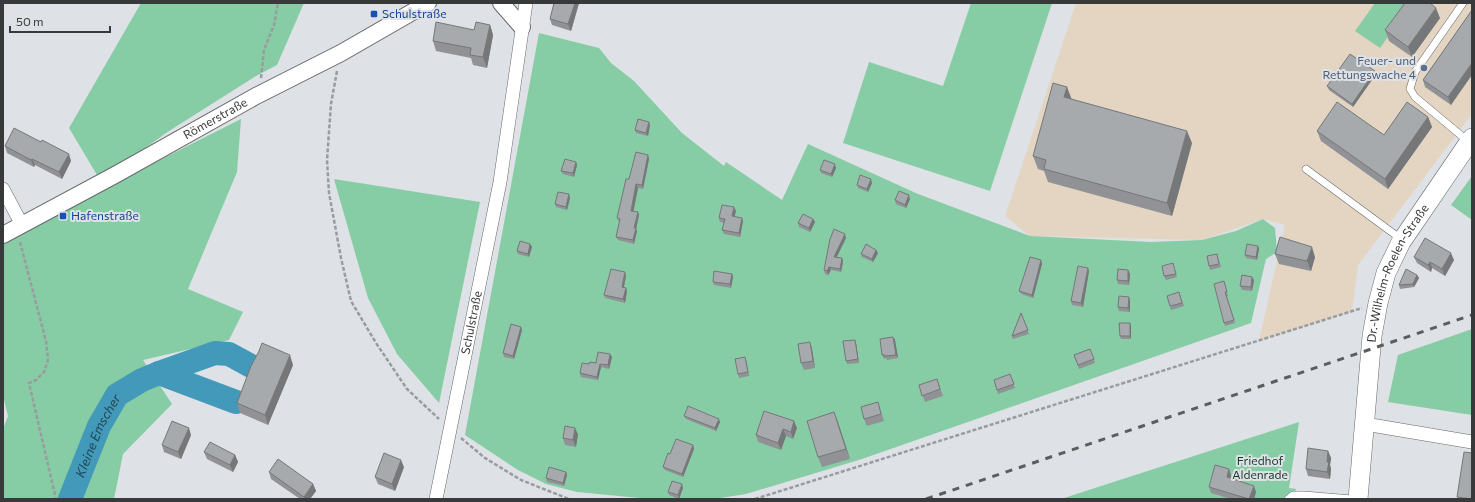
<svg xmlns="http://www.w3.org/2000/svg" width="1475" height="502" viewBox="0 0 1475 502" font-family="Commissioner,sans-serif">
<rect width="100%" height="100%" fill="#dee1e5"/>
<path fill="#e3d5c2" d="M1076,3H1472V114L1358,265L1352,311L1259,341L1285,225L1263,219L1202,240L1030,236L1005,216Z"/>
<path fill="#86cda6" d="M141,3H304L277,65L256,76L169,131L100,180L69,128Z
M971,3H1052L990,191L843,143L869,62L943,86Z
M1375,3H1412L1380,48L1355,31Z
M539,33L599,48L611,63L634,81L682,133L724,166L726,162L782,200L808,144L918,194L1030,236L1151,242L1202,240L1236,231L1263,219L1275,228L1277,252L1266,259L1251,323L862,459L746,494L714,499H650L577,492L546,484L518,470L465,435Z
M241,119L237,172L188,289L243,312L229,340L143,360L172,404L123,454L114,499H3V429L8,416L3,396V239Z
M1472,176V220L1451,205Z
M334,179L480,202L439,403L397,354L368,298Z
M1472,329V415L1388,402L1398,355Z
M1299,422L1289,488L1296,489L1294,499H1061Z"/>
<g fill="none" stroke-linecap="round" stroke-linejoin="round">
<g stroke="#4299b9" stroke-width="24">
<path d="M159,373L236,402"/>
<path id="s1" d="M70,499L99,426L117,395L142,380L159,373L215,353L229,354L251,366"/>
</g>
<defs>
<path id="service" d="M1463,3L1415,72L1410,89L1415,97L1469,142
M1306,169L1401,239
M1288,499L1293,495H1304L1352,499"/>
<g id="minor">
<path d="M3,189L22,225"/>
<path d="M1365,424L1472,442"/>
<path id="s2" d="M436,499L500,182L526,3"/>
</g>
<g id="tertiary">
<path d="M501,3L522,27"/>
<path id="s3" d="M3,235L115,175L256,96L341,53L428,3"/>
</g>
<g id="secondary">
<path id="s4" d="M1358,499L1372,336L1378,303L1386,273L1401,242L1472,138"/>
</g>
</defs>
<use href="#service" stroke="#65686a" stroke-width="8"/>
<use href="#minor" stroke="#65686a" stroke-width="14"/>
<use href="#tertiary" stroke="#65686a" stroke-width="18"/>
<use href="#secondary" stroke="#65686a" stroke-width="20"/>
<path stroke="#999c9e" stroke-width="2.5" stroke-dasharray="4 2" stroke-linecap="butt" d="M337,71L331,104L327,160L329,193L341,258L351,301L376,343L407,389L439,419
M261,78L264,50L274,25L278,3
M20,242L46,341L48,360L44,372L36,380L29,383L56,499
M461,438L485,458L521,480L569,499
M755,499L1362,308"/>
<use href="#service" stroke="#fff" stroke-width="7"/>
<use href="#minor" stroke="#fff" stroke-width="13"/>
<use href="#tertiary" stroke="#fff" stroke-width="16"/>
<use href="#secondary" stroke="#fff" stroke-width="19"/>
<path stroke="#5b5d5e" stroke-width="3" stroke-dasharray="7 7" stroke-linecap="butt" d="M926,499L1472,315"/>
</g>
<path fill="#909295" d="M554,3H579L571,31L552,25L550,19Z
M1472,10L1451,105L1425,87L1423,80Z
M1440,18L1412,57L1389,41L1385,30Z
M490,25L493,35L487,68L473,65L471,58L436,51L433,41L474,30Z
M1376,74L1353,107L1329,90L1327,86Z
M1071,99L1192,143L1172,216L1048,182L1044,171L1038,169L1033,156Z
M1428,117L1432,127L1388,189L1321,141L1317,131L1384,135Z
M649,122L650,125L648,136L636,133L635,130Z
M5,146L71,161L62,179L35,165L34,167L7,153Z
M648,155L649,159L643,189L638,188L633,211L638,212L639,215L636,229L637,231L634,244L618,240L616,237L620,222H619L617,218Z
M576,162L577,165L574,177L563,174L561,171Z
M836,168L832,177L821,173L820,170Z
M872,183L868,192L858,188L857,185Z
M570,198L567,210L556,207L555,204Z
M910,199L906,208L896,204L895,200Z
M736,211L734,216L743,221L740,237L724,234L722,230L724,223L720,222L719,218Z
M813,219L815,222L810,232L799,227L798,223Z
M846,238L837,257L842,258L843,262L841,272L831,270L828,275L825,274L824,270Z
M530,244L532,247L529,257L518,254L517,251Z
M1258,246L1259,249L1257,260L1246,258L1245,255Z
M876,250L878,253L873,262L862,257L861,254Z
M1275,254L1315,257L1311,271L1279,264Z
M1218,257L1221,267L1210,270L1209,266Z
M1414,257L1454,260L1445,276L1432,268L1431,272L1417,263Z
M1041,260L1042,264L1033,298L1021,294L1019,291Z
M1174,267L1177,277L1166,280L1164,276Z
M1089,271L1083,307L1072,305L1071,301Z
M732,274L733,277L731,288L714,285L713,282Z
M1130,274L1129,285L1118,284L1117,280Z
M1417,275L1419,278L1414,287L1400,289L1399,285Z
M626,276L624,287L627,291L625,303L605,298L604,295Z
M1254,280L1252,291L1242,290L1240,286Z
M1224,281L1228,296H1227L1235,323L1225,326L1224,323Z
M1179,292L1184,306L1171,310L1167,296Z
M1129,297L1130,300V312L1119,311L1118,307Z
M1021,313L1029,334L1013,339L1012,336Z
M1130,323L1131,327V339H1121L1120,336Z
M522,330L514,359L504,357L503,353Z
M893,337L895,340L898,358L887,360L886,358L884,359L882,355Z
M810,342L812,349L815,368L804,370L801,363Z
M856,343L859,363L847,364L846,361Z
M1090,349L1095,363L1079,369L1074,355Z
M612,357L609,369L601,367L598,380L581,377L580,373L589,364L596,363Z
M746,360L749,376L739,378L738,374Z
M293,365L268,425L240,413L237,403Z
M1010,374L1015,388L998,394L997,390Z
M937,379L943,396L925,402L919,385Z
M878,402L884,421L867,426L864,419Z
M764,411L797,428L793,439L786,436L781,450L758,442L756,435Z
M834,412L850,459L822,467L818,457Z
M684,416L720,422L716,431L686,419Z
M578,434L576,447L565,445L563,438Z
M191,435L181,459L164,452L162,445Z
M693,445L694,449L683,477L665,470L663,467L670,454Z
M1328,451L1331,458L1330,465L1331,469L1330,479L1308,476L1306,469Z
M204,452L235,455L238,462L233,472L207,459Z
M1472,453V499H1458L1457,497Z
M404,467L395,491L378,484L375,477Z
M1229,469L1231,476V478L1256,492L1254,499H1231L1211,493L1209,487Z
M269,472L313,484L316,491L310,499H300L271,479Z
M566,472L567,475L564,486L547,482L546,478Z
M683,488L679,499L669,495L668,492Z"/>
<path fill="#757779" d="M575,3H579L571,31L568,24Z
M1436,8L1440,18L1412,57L1408,47Z
M490,25L493,35L487,68L483,57Z
M1472,63V75L1451,105L1448,97Z
M1375,71L1376,74L1353,107L1352,104Z
M1067,87L1072,100L1064,97Z
M1428,117L1432,127L1388,189L1385,179Z
M649,122L650,125L648,136L646,133Z
M1187,131L1192,143L1172,216L1167,203Z
M69,154L71,161L62,179L59,172Z
M648,155L649,159L643,189L642,185Z
M32,159L35,165L34,167L31,160Z
M576,162L577,165L574,177L573,173Z
M835,164L836,168L832,177L831,174Z
M871,179L872,183L868,192L867,189Z
M636,184L638,188L633,214L631,211Z
M569,194L570,198L567,210L566,207Z
M909,195L910,199L906,208L905,205Z
M734,207L736,211L734,219L732,216Z
M638,212L639,215L636,229L637,231L634,244L633,240L634,228Z
M742,218L743,221L740,237L739,233Z
M813,219L815,222L810,232L809,228Z
M845,234L846,238L835,260L834,257Z
M530,244L532,247L529,257L528,254Z
M1258,246L1259,249L1257,260L1256,257Z
M1312,247L1315,257L1311,271L1307,261Z
M876,250L878,253L873,262L872,259Z
M1451,253L1454,260L1445,276L1442,269Z
M842,258L843,262L841,272L840,269Z
M1041,260L1042,264L1033,298L1032,295Z
M1430,262L1432,268L1431,272L1428,265Z
M829,267L831,270L828,275L827,271Z
M1088,268L1089,271L1083,307L1081,303Z
M1128,270L1130,274L1129,285L1128,281Z
M625,272L626,276L623,291L622,287Z
M732,274L733,277L731,288L730,284Z
M1417,275L1419,278L1414,287L1413,284Z
M1252,277L1254,280L1252,291L1251,287Z
M626,288L627,291L625,303L623,299Z
M1129,297L1130,300V312L1128,308Z
M1130,323L1131,327V339L1130,336Z
M521,327L522,330L514,359L513,356Z
M893,337L895,340L898,358L896,355Z
M855,340L856,343L859,363L858,359Z
M810,342L812,349L815,368L813,361Z
M610,354L612,357L609,369L608,365Z
M290,355L293,365L268,425L265,415Z
M745,357L746,360L749,376L748,372Z
M600,364L601,367L598,380L597,377Z
M834,412L838,422L850,459L846,449Z
M719,419L720,422L716,431L715,428Z
M794,421L797,428L793,439L791,432Z
M189,428L191,435L181,459L178,452Z
M575,428L578,434L576,447L573,440Z
M783,429L786,436L781,450L778,443Z
M693,445L694,449L683,477L682,474Z
M1328,451L1331,458L1330,465L1331,469L1330,479L1327,472V462Z
M235,455L238,462L233,472L230,465Z
M401,460L404,467L395,491L392,484Z
M1229,469L1231,476L1229,484L1227,477Z
M566,472L567,475L564,486L563,483Z
M313,484L316,491L310,499H304V497Z
M682,484L683,488L679,499L678,495Z
M1254,486L1256,492L1254,499H1249Z"/>
<path fill="#a7aaad" stroke="#757779" d="M554,3H575L568,24L550,19Z
M1405,3H1430L1436,8L1408,47L1385,30Z
M1472,10V63L1448,97L1423,80Z
M436,22L474,30L476,22L490,25L483,57L470,55L471,48L433,41Z
M1350,54L1375,71L1352,104L1327,86Z
M1053,83L1067,87L1064,97L1187,131L1167,203L1044,169L1046,160L1033,156Z
M1337,102L1384,135L1407,102L1428,117L1385,179L1317,131Z
M638,119L649,122L646,133L635,130Z
M14,128L41,142L42,140L69,154L59,172L32,159L31,160L5,146Z
M636,152L648,155L642,185L636,184L631,211L638,212L634,228H636L633,240L616,237L620,219L617,218L626,179H629Z
M565,159L576,162L573,173L561,171Z
M824,160L835,164L831,174L820,170Z
M860,175L871,179L867,189L857,185Z
M899,191L909,195L905,205L895,200Z
M558,192L569,194L566,207L555,204Z
M722,205L734,207L732,216L742,218L739,233L722,230L725,219L719,218Z
M803,214L813,219L809,228L798,223Z
M834,229L845,234L834,257L842,258L840,269L829,267L827,271L824,270L830,239Z
M1280,237L1312,247L1307,261L1275,254Z
M1425,238L1451,253L1442,269L1430,262L1428,265L1414,257Z
M520,241L530,244L528,254L517,251Z
M866,244L876,250L872,259L861,254Z
M1247,244L1258,246L1256,257L1245,255Z
M1217,254L1219,264L1209,266L1207,256Z
M1030,257L1041,260L1032,295L1019,291Z
M1173,263L1176,274L1164,276L1162,266Z
M1078,266L1088,268L1081,303L1071,301Z
M611,269L625,272L622,287L626,288L623,299L604,295Z
M1118,269L1128,270V281L1117,280Z
M1406,269L1417,275L1413,284L1399,285Z
M714,271L732,274L730,284L713,282Z
M1242,275L1252,277L1251,287L1240,286Z
M1224,281L1227,292H1225L1234,320L1224,323L1214,284Z
M1179,292L1182,303L1170,306L1167,296Z
M1119,296L1129,297L1128,308L1118,307Z
M1021,313L1028,330L1012,336Z
M1119,323H1130V336H1120Z
M511,324L521,327L513,356L503,353Z
M893,337L896,355L885,356V355H882L880,339Z
M855,340L858,359L846,361L843,341Z
M810,342L813,361L801,363L798,344Z
M262,343L290,355L265,415L237,403L251,366L259,351Z
M1090,349L1094,359L1078,365L1074,355Z
M598,352L610,354L608,365L600,364L597,377L580,373L582,363L589,364L590,362L596,363Z
M745,357L748,372L738,374L735,359Z
M1010,374L1014,384L997,390L994,380Z
M937,379L940,389L922,396L919,385Z
M878,402L881,414L864,419L861,407Z
M688,406L719,419L715,428L684,416Z
M764,411L794,421L791,432L783,429L778,443L756,435Z
M834,412L846,449L818,457L807,421Z
M172,421L189,428L178,452L162,445Z
M565,426L575,428L573,440L563,438Z
M676,439L693,445L682,474L663,467L668,453L670,454Z
M210,442L235,455L230,465L204,452Z
M1308,448L1328,451L1327,462H1329L1327,472L1306,469Z
M1464,452L1472,453V499L1457,497Z
M384,453L401,460L392,484L375,477Z
M278,459L313,484L304,497L269,472Z
M1215,465L1229,469L1227,477L1254,486L1249,499L1209,487Z
M549,467L566,472L563,483L546,478Z
M672,481L682,484L678,495L668,492Z"/>
<g fill="#1a4fb4" stroke="#dee1e5" stroke-width="1.5">
<rect x="370" y="10" width="8" height="8" rx="2"/>
<rect x="59" y="212" width="8" height="8" rx="2"/>
</g>
<circle fill="#5c6f8a" stroke="#dee1e5" stroke-width="1.5" cx="1424" cy="68" r="4"/>
<g text-anchor="middle" stroke-width="4" stroke-linejoin="round" paint-order="stroke">
<g font-size="12" fill="#164399" stroke="#dee1e5" text-anchor="start">
<text x="382" y="18">Schulstraße</text>
<text x="71" y="220">Hafenstraße</text>
</g>
<g font-size="12" fill="#4e5e75" stroke="#dee1e5" text-anchor="end">
<text x="1416" y="65">Feuer- und<tspan x="1416" dy="14">Rettungswache 4</tspan></text>
</g>
<g font-size="12" fill="#37393a" stroke="#dee1e5">
<text dy="4" stroke="none"><textPath href="#s3" startOffset="242">Römerstraße</textPath></text>
<text dy="4" stroke="none"><textPath href="#s4" startOffset="232">Dr.-Wilhelm-Roelen-Straße</textPath></text>
<text dy="4" stroke="none"><textPath href="#s2" startOffset="180">Schulstraße</textPath></text>
</g>
<g font-size="12" fill="#183928" stroke="#dee1e5">
<text x="1260" y="465">Friedhof<tspan x="1260" dy="14">Aldenrade</tspan></text>
</g>
<g font-size="13" font-style="italic" fill="#214856" stroke="#dee1e5">
<text dy="5" stroke="none"><textPath href="#s1" startOffset="69">Kleine Emscher</textPath></text>
</g>
</g>
<rect width="1475" height="502" fill="none" stroke="#37393a" stroke-width="8"/>
<path d="M10 26v6h100v-6" fill="none" stroke="#37393a" stroke-width="2"/>
<text x="16" y="26" font-size="12" fill="#37393a" stroke="#dee1e5" stroke-width="3" paint-order="stroke">50 m</text>
</svg>
